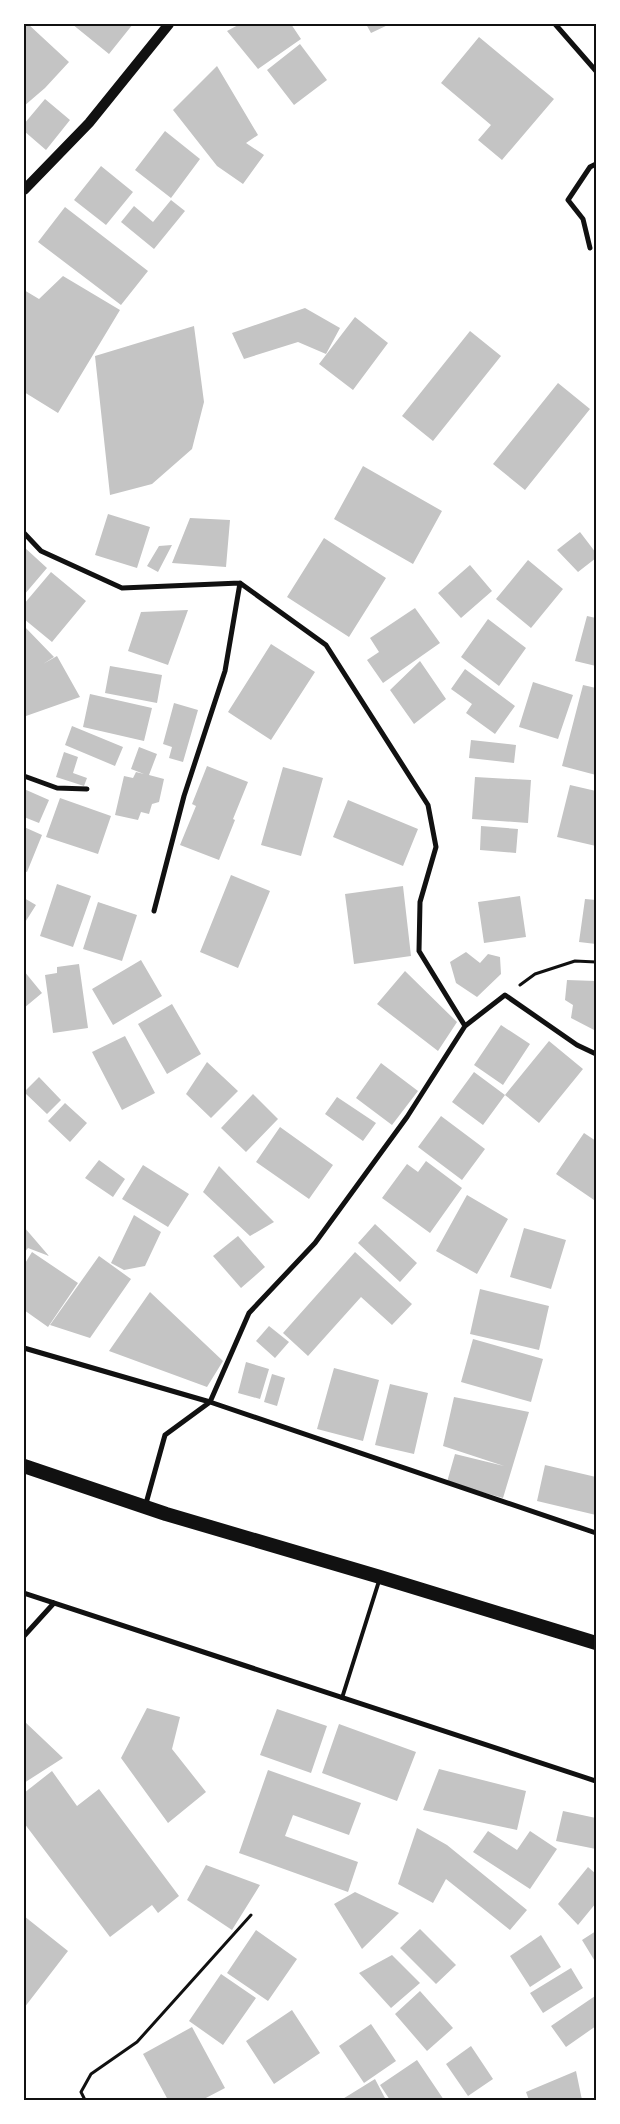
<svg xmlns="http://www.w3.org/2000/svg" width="620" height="2124" viewBox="0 0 620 2124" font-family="Figtree,sans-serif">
<rect width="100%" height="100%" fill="#fff"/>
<path fill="#c4c4c4" d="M24,24H28L69,62L45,88L24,106Z
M72,24H133L109,54Z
M240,24H291L301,39L258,69L227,31Z
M366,24H390L371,33Z
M479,37L554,99L502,160L478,140L491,125L441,83Z
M300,44L327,80L294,105L267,70Z
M217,66L258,135L246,143L264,155L243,184L217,166L173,110Z
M45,99L70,120L46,150L24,131V124Z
M165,131L200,159L171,198L135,170Z
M101,166L133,192L106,225L74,200Z
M171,200L185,211L154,249L121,222L134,206L153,222Z
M65,207L148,271L121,305L38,242Z
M63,276L120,310L58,413L24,392V290L39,299Z
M305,308L340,328L326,354L298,342L244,359L232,333Z
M355,317L388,343L353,390L319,364Z
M194,326L204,402L192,449L152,484L110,495L95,356Z
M470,331L501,356L433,441L402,416Z
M558,383L590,409L525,490L493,464Z
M363,466L442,511L413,564L334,519Z
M108,514L150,527L137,568L95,555Z
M190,518L230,520L226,567L172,563Z
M580,532L596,553V558L578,572L557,550Z
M324,538L386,578L349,637L287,597Z
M172,545L158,572L147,566L159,546Z
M24,547L47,568L24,595Z
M528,560L563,589L531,628L496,599Z
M470,565L492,591L461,618L438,593Z
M51,572L86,601L52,642L24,619V604Z
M415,608L440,643L383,683L367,660L379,652L370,638Z
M188,610L168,665L128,651L141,612Z
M587,616L596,618V666L575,661Z
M488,619L526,648L499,686L461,657Z
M24,626L54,657L43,664L57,656L80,697L26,716L24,713Z
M271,644L315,672L271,740L228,712Z
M420,661L446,699L414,724L390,690Z
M110,666L162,675L157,703L105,693Z
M465,669L515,706L495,734L466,713L472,704L451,689Z
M533,682L573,695L558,739L519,727Z
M583,685L596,688V775L562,766Z
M90,694L152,708L144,741L83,727Z
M174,703L198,710L183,762L169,758L172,747L163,744Z
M72,726L123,747L115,766L65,745Z
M471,740L516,745L514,763L469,758Z
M139,747L157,754L149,775L164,779L159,802L152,804L149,814L141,812L138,820L115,815L124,776L133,778L136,772L144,774L131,769Z
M64,752L78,757L73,773L87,778L84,786L56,777Z
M207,766L248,782L233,819L235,820L219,860L180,845L196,806L192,804Z
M283,767L323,778L301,856L261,845Z
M475,777L531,780L528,823L472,819Z
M570,785L596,791V846L557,837Z
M24,789L49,800L39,823L24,817Z
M60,798L111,816L98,854L46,837Z
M348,800L418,829L403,866L333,837Z
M481,826L518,829L516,853L480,850Z
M24,827L42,835L27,872L24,871Z
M231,875L270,891L238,968L200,952Z
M57,884L91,896L73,947L40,936Z
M403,886L411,956L354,964L345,894Z
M520,896L526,937L484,943L478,902Z
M24,898L36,905L24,924Z
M585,899L596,900V944L579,942Z
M98,902L137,915L122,961L83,949Z
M466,952L480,963L488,954L500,957L501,974L477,997L456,983L450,962Z
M141,960L162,996L113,1025L92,989Z
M79,964L88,1028L53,1033L45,975L57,973V967Z
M24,971L42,993L24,1008Z
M405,971L457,1022L438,1051L377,1004Z
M567,980L596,981V1031L571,1018L573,1005L565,1000Z
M172,1004L201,1054L167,1074L138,1024Z
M501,1025L530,1044L503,1085L474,1065Z
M125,1036L155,1093L122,1110L92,1052Z
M549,1041L583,1069L539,1123L505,1095Z
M207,1062L238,1091L211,1118L186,1094Z
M381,1063L418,1091L392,1125L356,1098Z
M474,1072L505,1095L483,1125L452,1102Z
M39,1077L61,1100L47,1114L24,1092Z
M253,1094L278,1119L246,1152L221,1128Z
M337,1097L376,1123L363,1141L325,1114Z
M65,1103L87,1123L70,1142L48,1121Z
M441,1116L485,1149L462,1180L418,1147Z
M280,1127L333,1165L309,1199L256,1162Z
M584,1133L596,1141V1197L594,1200L556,1174Z
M99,1160L125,1179L113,1197L85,1178Z
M426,1161L462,1188L430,1233L382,1198L407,1164L418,1172Z
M143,1165L189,1194L168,1227L122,1199Z
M219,1166L274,1222L250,1236L203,1192Z
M467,1195L508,1219L477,1274L436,1251Z
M134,1215L161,1232L145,1266L124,1270L111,1263Z
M375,1224L417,1263L400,1282L358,1243Z
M24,1227L49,1256L28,1248L24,1253Z
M524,1228L566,1240L551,1289L510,1277Z
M238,1236L265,1267L241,1288L213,1256Z
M32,1252L78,1283L48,1327L24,1310V1265Z
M355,1252L412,1304L392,1325L361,1297L308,1356L283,1333Z
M99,1256L131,1279L90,1338L50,1325Z
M480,1289L549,1306L539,1350L470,1334Z
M150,1292L223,1361L207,1387L109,1351Z
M269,1326L289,1342L275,1358L256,1341Z
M473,1339L543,1359L531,1402L461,1382Z
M246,1362L269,1369L260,1399L238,1393Z
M334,1368L379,1380L363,1441L317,1429Z
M272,1374L285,1378L277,1406L264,1402Z
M390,1384L428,1393L414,1454L375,1445Z
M454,1397L529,1412L503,1498L447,1482L455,1454L504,1466L443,1446Z
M545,1465L596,1477V1515L537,1501Z
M147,1708L180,1717L172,1749L206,1792L168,1823L121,1758Z
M277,1709L327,1726L311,1773L260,1755Z
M24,1721L63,1758L24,1783Z
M339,1724L416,1752L397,1801L322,1773Z
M439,1769L526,1791L517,1830L423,1810Z
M268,1770L361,1803L349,1835L293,1815L285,1836L358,1862L348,1892L239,1853Z
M52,1771L77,1806L99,1789L179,1896L158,1913L152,1905L110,1937L24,1823V1793Z
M563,1811L596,1818V1849L556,1841Z
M417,1828L447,1845L527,1910L510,1930L446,1879L433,1903L398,1884Z
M488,1831L517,1850L530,1831L557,1849L530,1889L473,1852Z
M206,1865L260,1885L232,1930L187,1900Z
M588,1867L596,1874V1903L578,1925L558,1904Z
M355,1892L399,1913L362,1949L334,1904Z
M24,1916L68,1951L24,2008Z
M420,1929L456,1965L436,1984L400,1948Z
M256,1930L297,1959L268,2001L227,1973Z
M596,1931V1963L582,1940Z
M541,1935L561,1967L530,1987L510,1956Z
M392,1955L420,1983L391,2008L359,1973Z
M571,1968L583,1988L543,2013L530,1993Z
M221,1974L256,1998L223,2045L189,2021Z
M420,1991L453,2028L427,2051L395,2014Z
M595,1996L596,2026L566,2047L551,2026Z
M292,2010L320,2053L274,2084L246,2041Z
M371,2024L396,2061L364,2083L339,2046Z
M192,2027L225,2088L202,2100H168L143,2054Z
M471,2046L493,2079L468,2096L446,2064Z
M417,2060L444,2100H390L380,2085Z
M576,2071L582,2100H529L526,2092Z
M375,2079L386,2100H341Z"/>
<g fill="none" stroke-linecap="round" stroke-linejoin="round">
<path stroke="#111" stroke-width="3" d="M520,985L535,974L575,961L596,962
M85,2100L81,2092L91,2074L137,2042L251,1915"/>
<path stroke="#111" stroke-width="4" d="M342,1698L379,1581"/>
<path stroke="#111" stroke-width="5" d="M555,24L596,71
M590,248L583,219L568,200L590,167L596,164
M24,533L41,551L122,588L240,583
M24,776L57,788L87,789
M154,911L184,796L225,671L240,583L326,645L428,805L436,847L420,902L419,951L465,1026
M24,1348L210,1402L596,1533
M145,1507L165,1435L210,1402L249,1313L315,1243L407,1117L465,1026L505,995L577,1045L596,1054
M24,1593L596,1781
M24,1636L54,1603"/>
<path stroke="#111" stroke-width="10" d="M24,190L89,123L169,24"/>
<path stroke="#111" stroke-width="14" d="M24,1466L166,1514L380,1577L596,1643"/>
</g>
<rect width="620" height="2124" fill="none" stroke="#ffffff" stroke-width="50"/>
<rect x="25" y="25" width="570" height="2074" fill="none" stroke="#111" stroke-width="2"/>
</svg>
